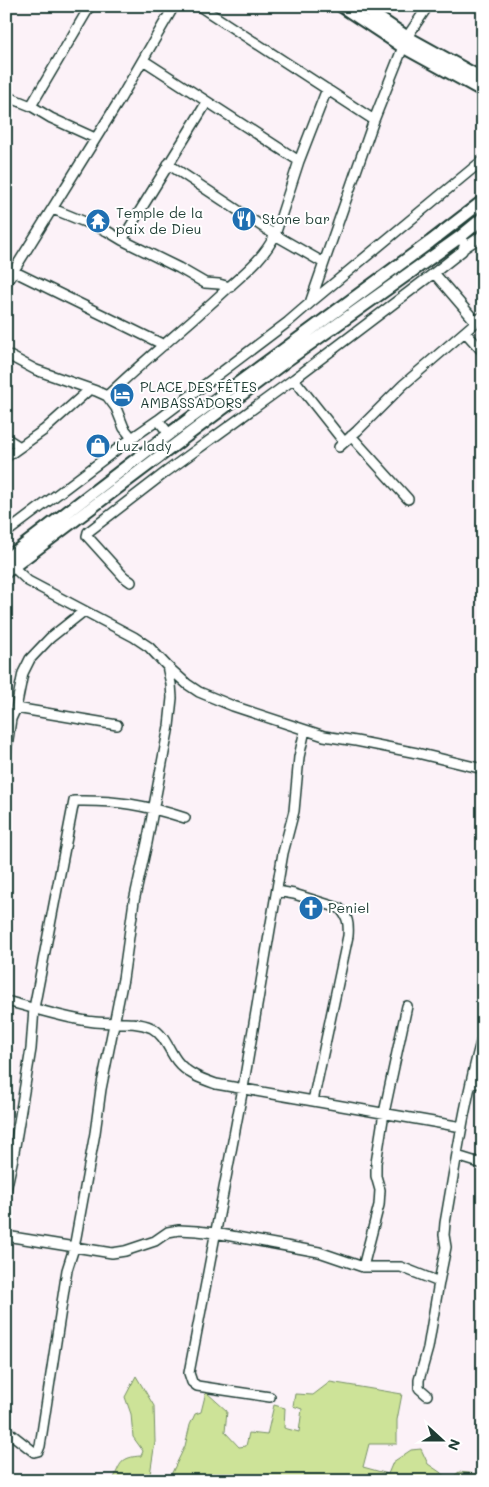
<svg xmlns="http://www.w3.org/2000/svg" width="489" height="1487" viewBox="0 0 489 1487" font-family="Mali,sans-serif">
<rect width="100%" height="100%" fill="#fcf2f8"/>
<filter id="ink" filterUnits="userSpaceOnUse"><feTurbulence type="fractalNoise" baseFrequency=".02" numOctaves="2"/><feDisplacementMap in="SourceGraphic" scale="10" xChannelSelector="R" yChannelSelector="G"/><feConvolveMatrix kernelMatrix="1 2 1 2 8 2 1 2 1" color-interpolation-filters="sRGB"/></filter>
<g filter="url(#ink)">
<path fill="#cde398" stroke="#769066" d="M136,1376L154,1406L155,1442L149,1481H113C120,1463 121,1457 141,1456L143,1451L133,1437L131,1414L125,1397Z
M330,1382L402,1394L397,1420V1444H369L363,1467L388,1474L393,1462L411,1450L421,1449L428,1464L450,1479L459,1472L477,1474L481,1481H168L185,1446L190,1425L195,1414L201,1412L206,1392L227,1411L225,1432L239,1447L246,1446L249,1433L267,1435L274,1405L285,1408L284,1428L299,1432L302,1409L293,1406L295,1394L313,1395Z"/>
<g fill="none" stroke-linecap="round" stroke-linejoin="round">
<defs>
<path id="minor" d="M199,6L374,120
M6,7L7,6
M143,60L299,161
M6,96L31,106L51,118L95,138
M31,106L90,6
M168,164L275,235L324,263
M53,209L107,231L122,240L179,268L205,283L219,284L230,287
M460,237L465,245L462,251L434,273L476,322
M122,240L207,102
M464,248L483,235
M13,271L164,345
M6,283L119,101L174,6
M310,303L483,160
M465,332L483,352
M6,354L36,370L96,391L107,396L116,408L124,428L132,438L158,420L169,434
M107,396C146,358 190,324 230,286C248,270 265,256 275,235L299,161L327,89
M158,420L288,322L310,303L374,120L407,37L428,6
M351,436L408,499
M6,438L20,447
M344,442L294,379L434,273
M339,447L357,431L403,385L483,316
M6,457L44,430L90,389
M6,533L132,438
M10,564L28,581L134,637L149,647L167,666L187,684L199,692L233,706L324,736L356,741L417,753L483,769
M131,582L124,577L87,536L88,532L166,472L294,379
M16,708L117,725
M6,753L11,719L16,708L23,673L30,659L50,638L84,611
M277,891L294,894L339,908C348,916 349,924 348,936L313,1101
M6,1001C35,1008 65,1019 95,1022C114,1024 134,1020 152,1028C165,1035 169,1051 177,1061C187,1074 202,1079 216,1084L462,1127
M471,1084L483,1082
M457,1156L483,1164
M6,1190L13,1158L31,1049L34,1008L74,801C117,800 145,805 185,818
M6,1236L112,1253L125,1251L155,1241L168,1232L179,1230L197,1231L215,1233L319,1252L363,1267H401L439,1282L446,1247L444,1235L445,1223C456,1161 465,1099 482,1038
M363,1267L379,1205L380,1190L376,1176V1163L384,1113L407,1006
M427,1395L419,1388V1380L428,1348L439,1282
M270,1397L197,1386L192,1382L189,1373L243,1088L283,853L294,811L299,757L305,730
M6,1430L34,1452L38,1451L40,1446L67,1270L74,1248L95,1133L101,1089L123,979L134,901L147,843L169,726L172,698L171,684L167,666"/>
<path id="major" d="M341,6L403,47L483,91
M361,6L407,37L483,79
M6,559L169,434L430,242L483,201
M6,572L286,361L460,237L483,218"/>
</defs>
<use href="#minor" stroke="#1f3d34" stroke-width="12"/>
<use href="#major" stroke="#1f3d34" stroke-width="15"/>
<use href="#minor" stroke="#fff" stroke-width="9"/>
<use href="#major" stroke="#fff" stroke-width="11"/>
</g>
</g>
<defs>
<symbol id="restaurant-disc" viewBox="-11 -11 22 22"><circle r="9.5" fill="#1f6fb2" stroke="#fff"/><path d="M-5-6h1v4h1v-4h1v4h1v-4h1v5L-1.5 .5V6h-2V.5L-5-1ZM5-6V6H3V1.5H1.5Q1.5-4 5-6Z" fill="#fff"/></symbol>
<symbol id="temple-disc" viewBox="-11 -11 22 22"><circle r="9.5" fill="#1f6fb2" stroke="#fff"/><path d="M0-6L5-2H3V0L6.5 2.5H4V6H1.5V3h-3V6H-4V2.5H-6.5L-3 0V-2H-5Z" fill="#fff"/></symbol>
<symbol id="hotel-disc" viewBox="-11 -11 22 22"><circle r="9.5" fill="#1f6fb2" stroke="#fff"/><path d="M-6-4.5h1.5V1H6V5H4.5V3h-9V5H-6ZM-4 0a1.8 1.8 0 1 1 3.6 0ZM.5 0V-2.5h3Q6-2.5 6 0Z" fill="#fff"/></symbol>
<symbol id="shop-disc" viewBox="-11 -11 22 22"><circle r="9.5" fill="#1f6fb2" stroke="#fff"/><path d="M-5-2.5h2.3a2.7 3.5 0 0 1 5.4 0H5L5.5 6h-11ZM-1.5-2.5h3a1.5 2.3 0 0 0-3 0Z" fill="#fff"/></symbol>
<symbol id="church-disc" viewBox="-11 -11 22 22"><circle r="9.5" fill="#1f6fb2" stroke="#fff"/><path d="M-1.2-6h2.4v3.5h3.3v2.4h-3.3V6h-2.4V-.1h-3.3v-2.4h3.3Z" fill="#fff"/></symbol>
</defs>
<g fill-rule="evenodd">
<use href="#restaurant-disc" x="230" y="205" width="28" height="28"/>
<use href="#temple-disc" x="84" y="207" width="28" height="28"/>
<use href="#hotel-disc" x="108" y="381" width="28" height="28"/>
<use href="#shop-disc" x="84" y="432" width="28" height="28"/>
<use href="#church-disc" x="297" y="894" width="28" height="28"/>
</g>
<g text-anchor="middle" stroke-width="4" stroke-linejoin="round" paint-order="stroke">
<g font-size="14" fill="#1f3d34" stroke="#fff" text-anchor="start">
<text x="116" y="218">Temple de la<tspan x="116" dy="16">paix de Dieu</tspan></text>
<text x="262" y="224">Stone bar</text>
<text x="140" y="392">PLACE DES FÊTES<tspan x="140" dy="16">AMBASSADORS</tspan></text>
<text x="116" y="451">Luz lady</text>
<text x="328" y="913">Peniel</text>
</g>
</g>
<rect width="489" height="1487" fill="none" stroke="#fff" stroke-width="25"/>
<rect x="12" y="12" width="464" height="1462" fill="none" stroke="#1f3d34" stroke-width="2" filter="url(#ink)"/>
<g transform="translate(442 1440) rotate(111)" stroke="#ffffff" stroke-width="4" paint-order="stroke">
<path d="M0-4L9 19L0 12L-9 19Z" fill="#1f3d34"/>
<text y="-8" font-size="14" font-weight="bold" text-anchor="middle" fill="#1f3d34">N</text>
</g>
</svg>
